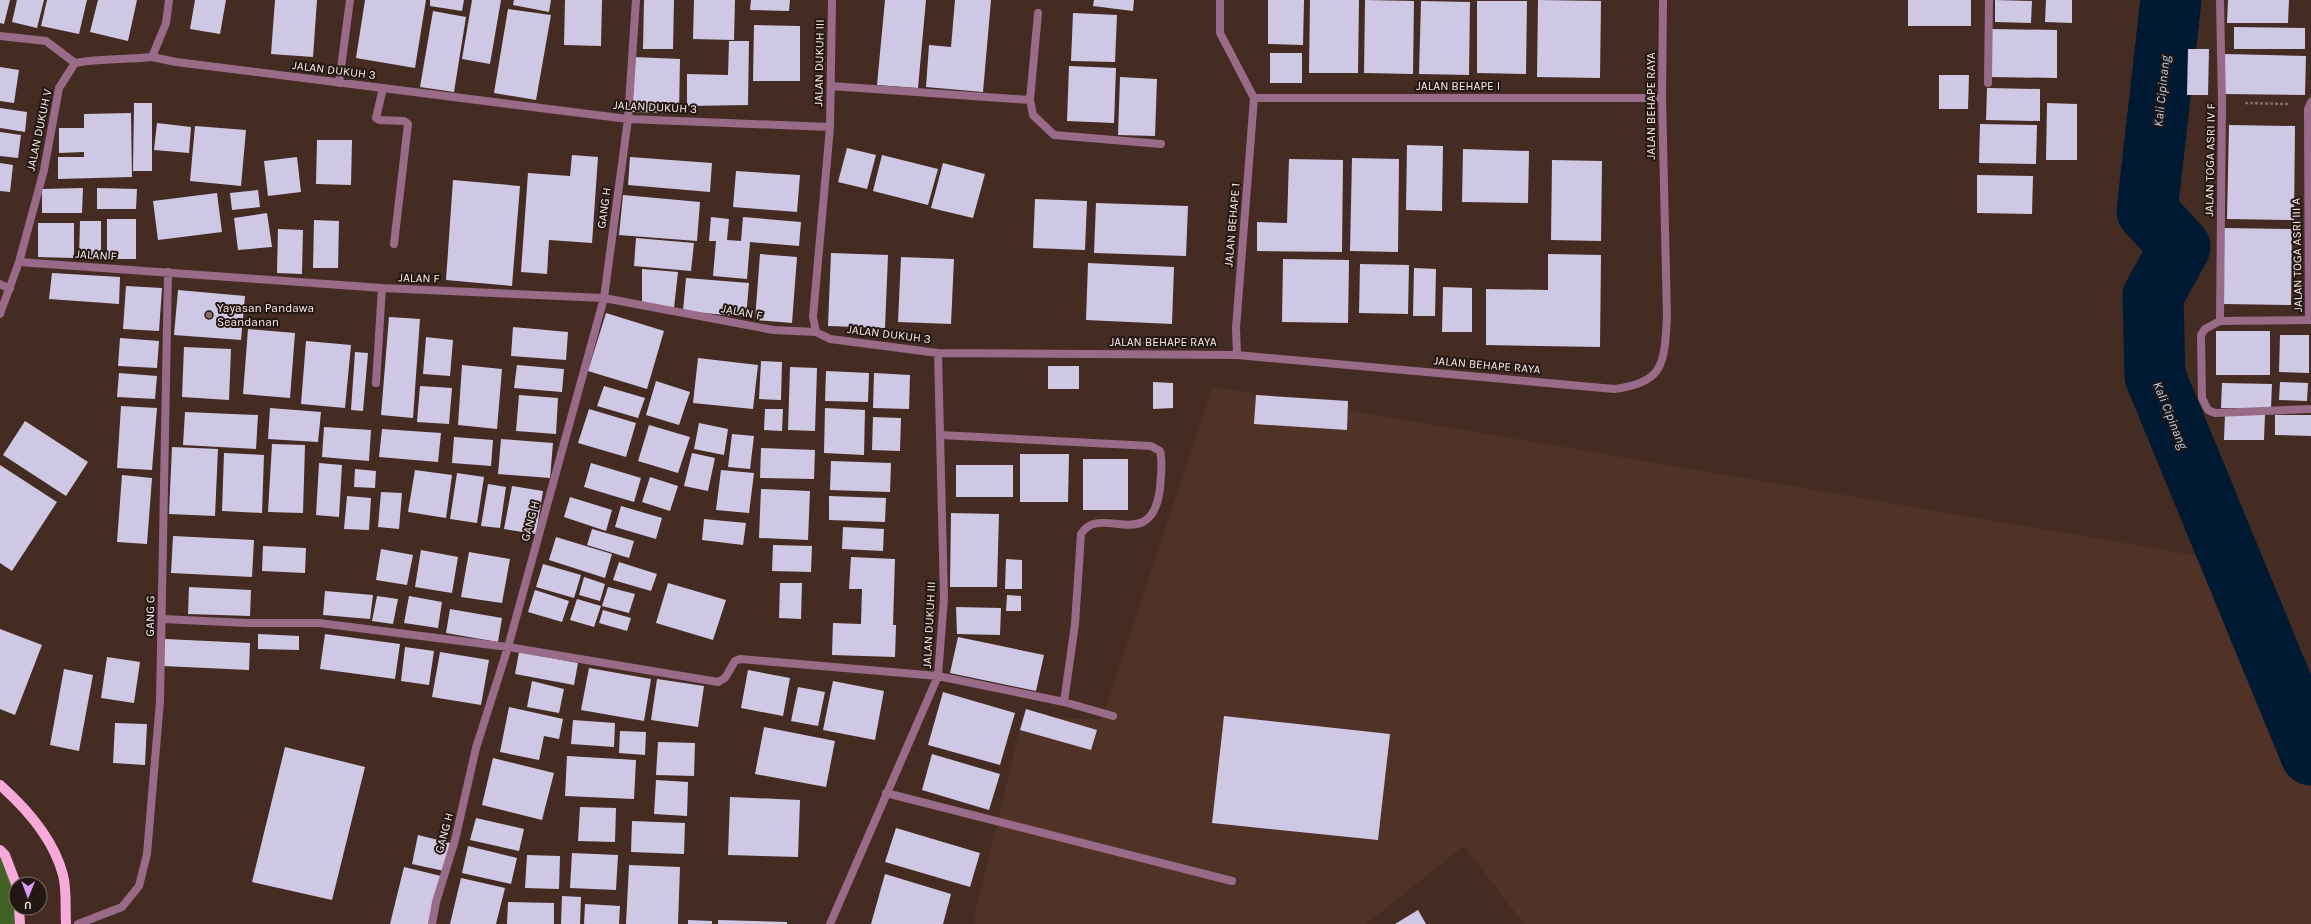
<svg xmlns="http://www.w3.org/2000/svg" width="2311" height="924" viewBox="0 0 2311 924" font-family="Karla,sans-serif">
<rect width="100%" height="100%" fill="#442c22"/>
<path fill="#513226" d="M1213,387L2205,557L2311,717V924H1524L1464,846L1366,924H975L974,918L1023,716L1101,720Z"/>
<path fill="#426124" d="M0,850L16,886V908L20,924H0Z"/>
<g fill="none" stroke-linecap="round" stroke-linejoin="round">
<path stroke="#001a33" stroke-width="61" d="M2171,0L2147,211L2180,247L2153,296L2155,376L2311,755"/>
</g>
<path fill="#cfc8e5" d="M0,0H10L4,24L0,23Z
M17,0H44L37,28L12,22Z
M47,0H87L79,34L41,26Z
M98,0H137L128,41L90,32Z
M195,0H226L220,34L190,29Z
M275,0H317L313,57L271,54Z
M365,0H426L415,68L356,58Z
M430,0H464L462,11L430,6Z
M472,0H501L490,64L462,59Z
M514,0H551L549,12L513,5Z
M565,0H602L601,46L564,45Z
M644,0H674L673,49H643Z
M694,0H735L734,40L693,39Z
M751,0H790L789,11L750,10Z
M885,0H926L918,88L877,85Z
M955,0H991L983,92L926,87L929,45L951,47Z
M1094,0H1134L1133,11L1093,6Z
M1268,0H1304L1303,45L1268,44Z
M1310,0H1359L1358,73H1309Z
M1365,0L1414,1L1413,74L1364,73Z
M1538,0L1601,1L1600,78L1537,77Z
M1908,0H1971V26H1908Z
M1995,0L2032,1L2031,23L1995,22Z
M2046,0H2072V23L2045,22Z
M2228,0H2289L2288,23H2227Z
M1421,1L1470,2L1469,75L1419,74Z
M1477,1H1527L1526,74L1477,73Z
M508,9L551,15L536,100L494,93Z
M433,11L466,17L454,92L420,87Z
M1073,13L1117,15L1115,62L1071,61Z
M754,25L800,26V81H753Z
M2234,27L2305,28V49H2234Z
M1992,29L2057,30V78L1992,77Z
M729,41H749L748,105L687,106V74L728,75Z
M2188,49H2209L2208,95H2187Z
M1270,53H1302V83H1270Z
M2225,54L2306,56L2305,95L2224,94Z
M633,57L680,59L679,113L632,112Z
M1069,66L1116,68L1114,123L1067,121Z
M0,67L19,70L14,103L0,101Z
M1939,75H1969L1968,109H1939Z
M1120,77L1157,79L1155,136L1118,135Z
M1987,88L2040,89V121L1986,120Z
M134,103H152V171H133Z
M2047,103L2077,104V160H2046Z
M0,108L27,112L25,132L0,128Z
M131,113L132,177L58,179V157H84V152L59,153V128H84V114Z
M157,123L191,127L189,153L154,150Z
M1980,124L2037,125L2036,164L1979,163Z
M2229,125L2295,126L2294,220L2227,219Z
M195,126L246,130L241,186L190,181Z
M0,132L21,135L18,158L0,156Z
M317,140H352L351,185L316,184Z
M1407,145L1443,146L1442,211L1406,210Z
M847,148L876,155L867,189L838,182Z
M1463,149L1529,151L1528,203L1462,202Z
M572,155L598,157L592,243L549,240L547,274L521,272L528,173L570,176Z
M882,155L938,169L928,205L873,191Z
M297,157L301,192L268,196L264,161Z
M630,157L712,163L710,192L628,185Z
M1352,158L1399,159L1398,252L1350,251Z
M1289,159L1343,160L1342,252L1257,251V222L1287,223Z
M1552,160L1602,161L1601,241L1551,240Z
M0,163L13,165L10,192L0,191Z
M943,163L985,174L973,218L931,208Z
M736,171L800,175L797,212L733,207Z
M1977,175L2033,176L2032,214L1977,213Z
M453,180L520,186L512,286L446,280Z
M83,188L82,213H42V189Z
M97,188L137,189L136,209H97Z
M258,190L260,207L232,210L230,193Z
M217,193L222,232L158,240L153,201Z
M623,195L700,202L697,241L619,235Z
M1035,199L1087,201L1085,250L1033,248Z
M1096,203L1188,206L1186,256L1094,253Z
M267,213L272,247L238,250L234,218Z
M711,217L729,219L727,240L741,241L743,217L801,222L799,246L750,242L747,279L713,276L716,241H709Z
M107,219H136V259H107Z
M314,220L339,221L338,268H313Z
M80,221H101V258H79Z
M38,223H74V258L38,257Z
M2224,228L2292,229L2291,305L2223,304Z
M278,229L303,230L302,274L277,273Z
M636,238L694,243L691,271L634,266Z
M831,253L888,255L885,328L828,326Z
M760,254L797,257L792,323L755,320Z
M1548,254L1601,255L1600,347L1486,345V289L1548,290Z
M901,257L954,259L951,324L898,322Z
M1283,259L1349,260L1348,323L1282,322Z
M1088,263L1174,267L1172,324L1086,320Z
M1360,264L1409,265L1408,314L1359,313Z
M1414,268L1436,269L1435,316H1413Z
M642,269L678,272L674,308L642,304Z
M52,273L120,277L119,304L49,299Z
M686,278L749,283L746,317L683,311Z
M126,286L162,288L159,331L123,329Z
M1443,287L1472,288V332H1442Z
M178,290L245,296L241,340L174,335Z
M606,313L664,331L647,389L588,371Z
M389,317L420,319L413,418L381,415Z
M513,327L568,332L566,360L511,356Z
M248,329L295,333L290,398L243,394Z
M2216,331H2270V375H2216Z
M2280,335H2309V373L2279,372Z
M426,337L453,340L450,376L423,374Z
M120,338L159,341L157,368L118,366Z
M306,341L351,345L345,408L301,404Z
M184,347L231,349L229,400L182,397Z
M355,352L368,353L363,411L351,410Z
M698,358L758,365L753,409L693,403Z
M761,361L782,362L781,400L759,399Z
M462,365L502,369L497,429L458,425Z
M517,365L564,369L562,392L514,388Z
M1048,366H1079V389H1048Z
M790,367L817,368L815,431L788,430Z
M826,371L869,373L868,402L825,401Z
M119,373L157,376L155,399L117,397Z
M874,373L910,375L909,409L873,408Z
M656,381L690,392L679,425L646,415Z
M1153,382L1173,383V408L1153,409Z
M2280,382L2308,383L2307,401L2279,400Z
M2222,383L2272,384L2271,408H2221Z
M420,386L452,388L449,424L417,422Z
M604,386L645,398L638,418L597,406Z
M519,395L558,398L556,434L516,431Z
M1256,395L1348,401L1347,430L1254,424Z
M121,406L157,408L152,470L117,468Z
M270,408L321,412L318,442L268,439Z
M825,408L865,410L864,455L824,453Z
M589,409L636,423L626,457L578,443Z
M765,409H783L782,431L764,430Z
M185,412L258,415L256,449L183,445Z
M2225,414H2265L2264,440H2224Z
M2275,415H2311V436L2275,435Z
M873,417L901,418L900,451L872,450Z
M25,421L88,462L66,496L3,455Z
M699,423L728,429L724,455L694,449Z
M649,425L690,437L678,473L638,461Z
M324,427L371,430L369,461L322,457Z
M382,429L441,433L438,462L379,457Z
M732,434L754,436L750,469L728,467Z
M454,437L493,440L491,466L452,463Z
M501,439L553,443L550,478L498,474Z
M272,444L305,445L303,513L268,512Z
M172,447L218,449L215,516L169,514Z
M761,448L815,450L814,479L760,478Z
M224,453L264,455L262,513L222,511Z
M692,453L715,458L708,491L684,486Z
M1020,454H1069L1068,502H1020Z
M1083,459H1128V510H1083Z
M831,461L891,463L890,492L830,490Z
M319,463L342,465L339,517L316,515Z
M591,463L641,478L634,502L584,487Z
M0,465L57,502L12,571L0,563Z
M956,465H1013V497H956Z
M355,469L376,471L375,488L354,487Z
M415,470L452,475L446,518L408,512Z
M721,470L754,473L749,513L716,510Z
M457,473L484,477L477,523L450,519Z
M122,475L152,478L147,544L117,542Z
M650,477L678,486L670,511L642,502Z
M488,484L506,487L500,528L481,526Z
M512,486L543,491L536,534L504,529Z
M761,489L810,491L808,540L759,538Z
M381,492L402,493L399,529L378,527Z
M347,496L371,498L369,530L344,529Z
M829,496L886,498L885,522L829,520Z
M570,497L612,510L606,531L564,517Z
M621,506L662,518L656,539L615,527Z
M951,513L999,514L997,587H950Z
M704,519L746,523L743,545L702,540Z
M843,527L884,529L883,551L842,549Z
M592,529L634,541L629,558L587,545Z
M173,536L254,540L252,577L171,573Z
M556,537L612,554L605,578L549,560Z
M773,545L812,546L811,572L772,571Z
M263,546L306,548L305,573L262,571Z
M381,549L413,555L407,585L376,580Z
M421,550L458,557L452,593L415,587Z
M469,552L510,559L502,603L461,597Z
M851,557L895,559L893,625H896L895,657L832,655L833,623L861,624L862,589H849Z
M1006,559L1022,560V589H1005Z
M619,562L657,574L651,591L613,580Z
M543,564L581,575L574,598L536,587Z
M584,577L605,584L600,601L579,595Z
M668,583L726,600L713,640L656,623Z
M780,583H802L801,619L779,618Z
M189,587L251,590L250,616L188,614Z
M608,587L635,594L629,613L602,606Z
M535,590L569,601L562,622L528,612Z
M325,591L373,595L370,619L323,615Z
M1007,595L1021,596V611H1006Z
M377,596L398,599L393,624L372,621Z
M409,596L442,602L438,628L404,623Z
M577,599L601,606L594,627L570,620Z
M956,607L1001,608L1000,635L957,634Z
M450,609L502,618L498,642L446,633Z
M603,610L631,618L627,631L599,623Z
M0,629L42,645L15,715L0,709Z
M258,634L299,636V650L258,649Z
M325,634L400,644L395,679L320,669Z
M958,637L1044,655L1036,691L950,673Z
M165,639L250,643L249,670L163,666Z
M405,647L434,651L429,685L401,681Z
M440,652L489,660L481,705L432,697Z
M519,652L578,663L574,685L515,674Z
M107,657L140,662L134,703L101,698Z
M589,668L651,679L644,721L581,710Z
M64,669L93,675L79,751L50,745Z
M748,670L790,678L783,716L741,708Z
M657,679L704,686L698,727L651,720Z
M532,681L564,689L559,713L527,707Z
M833,681L884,691L875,740L823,730Z
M798,687L825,692L818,726L791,721Z
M943,692L1015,713L1000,765L928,745Z
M509,707L563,719L559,739L544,736L539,760L500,752Z
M1026,709L1097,730L1091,750L1020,730Z
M1224,716L1390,734L1378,840L1212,823Z
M573,720L615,723L614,747L571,744Z
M115,723L147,724L145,765L113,763Z
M764,727L835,741L826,787L755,774Z
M620,731L646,732L645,755L619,753Z
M658,742L695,743L694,776L656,775Z
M285,747L365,767L332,900L252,882Z
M932,754L1000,774L989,810L922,790Z
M567,756L636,760L634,799L565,796Z
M493,758L554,773L542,820L482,805Z
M656,780L688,782L687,816L654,814Z
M730,797L800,800L798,857L728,855Z
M580,807L616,808L615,842L578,841Z
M476,818L524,829L519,851L470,840Z
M632,821L685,823L684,854L631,852Z
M896,828L980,853L970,887L885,862Z
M418,835L450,843L444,871L412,864Z
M468,846L517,858L511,884L462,873Z
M572,853L618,855L616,890L570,888Z
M527,855L560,856L559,889L525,888Z
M629,865L680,867L678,924H626Z
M404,867L441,876L429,924H390Z
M885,874L951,894L943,924H871Z
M461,878L505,888L496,924H450Z
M562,896L581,897L580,924H561Z
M508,902L554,903V924H507Z
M585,904L620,906L619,924H584Z
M1418,910L1426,924H1395Z
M688,920L712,921V924H688Z
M718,920L787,922V924H718Z"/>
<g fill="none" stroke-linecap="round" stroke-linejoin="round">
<path stroke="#806b62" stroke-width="2.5" stroke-dasharray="3 2" stroke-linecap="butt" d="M2245,103L2288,104"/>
<path stroke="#9a6b88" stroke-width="8" d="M383,88L376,118L379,120L404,121L408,124L394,244
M886,793L1232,881"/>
<path stroke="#9a6b88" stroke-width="8" d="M1220,0V33L1254,98
M0,36L46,41L75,63
M152,57L176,62L628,119L830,127
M339,83L350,0
M1988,83L1989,0
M831,86L1030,100L1033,115L1054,135L1161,144
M1254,98H1662
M1030,100L1038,13
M2311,102L2308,109L2309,320L2220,321L2205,329L2201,335L2202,398L2208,410L2215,413L2311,409
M19,262L382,288L604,298L773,330L816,332L830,339L938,353L1237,355L1614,389C1666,383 1664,361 1667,317L1662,98L1663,0
M0,284L10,289
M0,314L19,262L44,170L59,88L75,63C101,58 126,60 152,57L166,23L169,0
M2220,321L2222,102L2220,0
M816,332L813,317L830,127L832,0
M1237,355L1236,328L1254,98
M376,383L382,288
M940,435L1151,446L1160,451C1163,463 1161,475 1160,488C1152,556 1100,502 1081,534L1075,624L1064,702
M162,619L247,623H319L508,647L718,682L725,678L735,661L740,659L938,676L1064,702L1113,716
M78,924L122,907L139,886L147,854L160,701L168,272
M432,924L436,902L455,840L476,748L508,647L604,298L628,119L636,0
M830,924L938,676L944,598L938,353"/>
<path stroke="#f7a9da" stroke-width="10" d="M0,785C26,808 54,840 63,875C67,890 65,908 66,924
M0,850L5,855L16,884
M19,908L20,924"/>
</g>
<circle fill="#8d6e63" stroke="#231713" stroke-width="1.5" cx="209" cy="315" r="4"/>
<g text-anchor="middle" stroke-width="4" stroke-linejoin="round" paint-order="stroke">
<g font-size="12" fill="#fbebe5" stroke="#231713">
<text transform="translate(819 63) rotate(-89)" y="4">JALAN DUKUH III</text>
<text transform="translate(334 70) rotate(7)" y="4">JALAN DUKUH 3</text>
<text x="1458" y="90">JALAN BEHAPE I</text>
<text transform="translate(1651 106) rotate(-90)" y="4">JALAN BEHAPE RAYA</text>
<text transform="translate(655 107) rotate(3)" y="4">JALAN DUKUH 3</text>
<text transform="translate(39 130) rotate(-78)" y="4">JALAN DUKUH V</text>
<text transform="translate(2210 160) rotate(-89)" y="4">JALAN TOGA ASRI IV F</text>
<text transform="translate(604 208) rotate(-82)" y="4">GANG H</text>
<text transform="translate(1232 225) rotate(-85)" y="4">JALAN BEHAPE 1</text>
<text transform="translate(96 255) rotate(4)" y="4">JALAN F</text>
<text transform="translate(2297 255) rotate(-91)" y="4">JALAN TOGA ASRI III A</text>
<text transform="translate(419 278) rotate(2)" y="4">JALAN F</text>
<text transform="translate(742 312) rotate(11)" y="4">JALAN F</text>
<text transform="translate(889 334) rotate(7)" y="4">JALAN DUKUH 3</text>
<text x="1163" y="346">JALAN BEHAPE RAYA</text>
<text transform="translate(1487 365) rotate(5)" y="4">JALAN BEHAPE RAYA</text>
<text transform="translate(530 521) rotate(-75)" y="4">GANG H</text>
<text transform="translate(150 616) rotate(-89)" y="4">GANG G</text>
<text transform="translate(929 625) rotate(-87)" y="4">JALAN DUKUH III</text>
<text transform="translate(444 833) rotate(-75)" y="4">GANG H</text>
</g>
<g font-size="12" fill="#fbebe5" stroke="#231713" text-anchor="start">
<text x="217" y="312">Yayasan Pandawa<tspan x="217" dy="14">Seandanan</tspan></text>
</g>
<g font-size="13" font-style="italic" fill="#b5d2f0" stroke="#231713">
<text transform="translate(2161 91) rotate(-84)" y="5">Kali Cipinang</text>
<text transform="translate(2171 415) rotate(68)" y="5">Kali Cipinang</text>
</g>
</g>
<g transform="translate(28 896) rotate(181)"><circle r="19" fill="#231713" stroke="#796c67"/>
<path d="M0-3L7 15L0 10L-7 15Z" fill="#db99f5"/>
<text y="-6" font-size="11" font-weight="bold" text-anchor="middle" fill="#fbebe5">U</text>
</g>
</svg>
